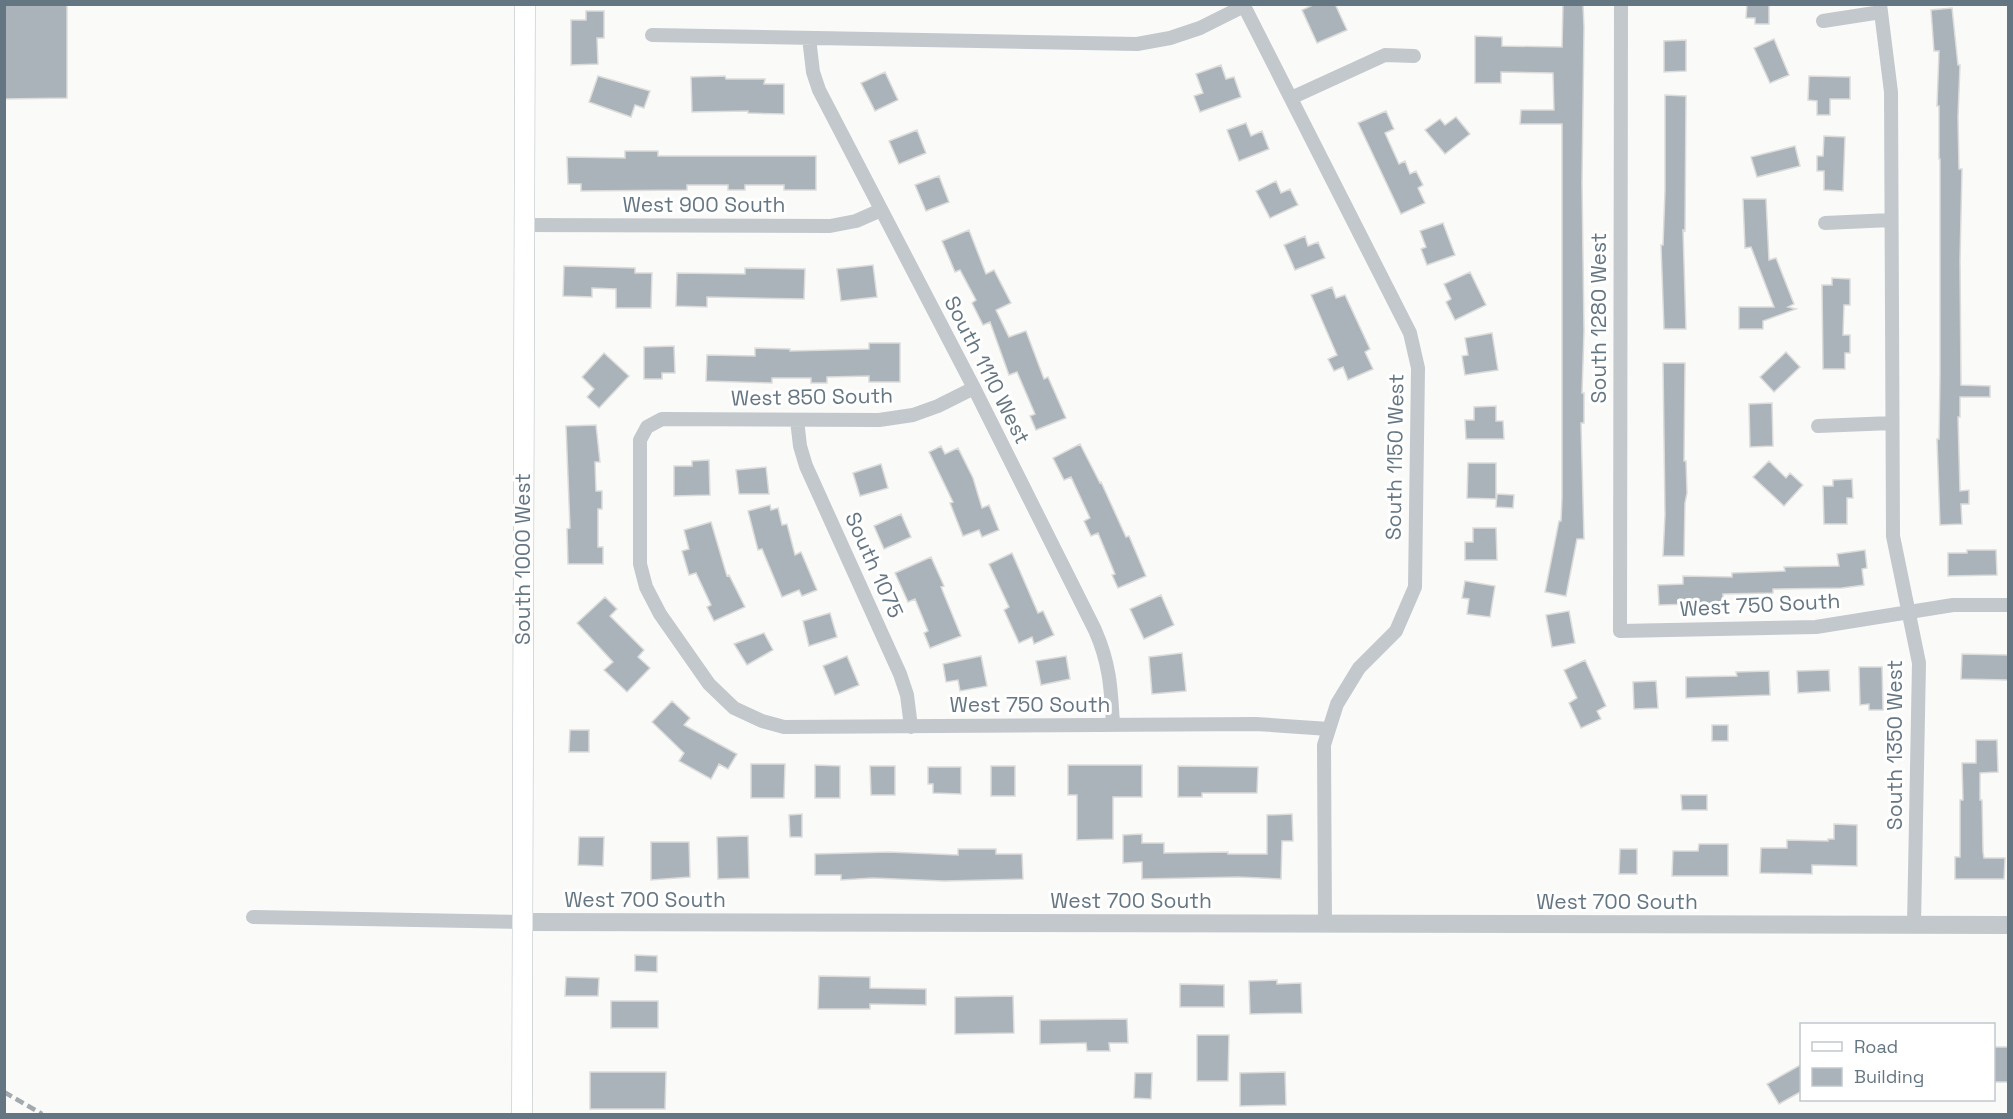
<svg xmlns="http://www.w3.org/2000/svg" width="2013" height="1119" viewBox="0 0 2013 1119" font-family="'Space Grotesk',sans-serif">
<rect width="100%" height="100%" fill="#fafaf8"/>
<path fill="#aab3b9" stroke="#dcdcda" stroke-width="1.5" d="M4,4H67V98L4,99Z
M1315,4H1335L1347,30L1317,43L1302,10Z
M1563,4H1583L1584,27L1582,183L1584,331L1582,393H1584V423H1581L1584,539H1577L1566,596L1545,592L1559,521H1561L1562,498V124H1520L1521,110H1554L1553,73L1501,72V83H1475V36L1502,37V46L1562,47Z
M1747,4H1769V24H1755V18H1746Z
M1952,8L1958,65H1960L1958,117L1959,169H1962L1960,261L1961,385L1990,386V397H1960V417H1958L1960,491L1969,490V504H1961L1962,524L1940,525L1937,439H1939L1940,375V159H1939V106H1937L1939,51H1934L1931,10Z
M586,11H604V38H597L598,64L571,65V20H586Z
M1774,39L1789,75L1770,83L1754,48Z
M1686,40V71L1664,72V41Z
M1221,65L1226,79L1234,77L1241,97L1200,112L1194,96L1203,93L1196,74Z
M885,72L898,100L875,111L861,83Z
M598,76L650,91L644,108L635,105L631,117L589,102Z
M725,76L726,79H765L764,84H784V114L748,113V111L692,112L691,77Z
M1809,76L1850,77V99H1830V115H1817V101L1808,100Z
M1665,95L1686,96L1685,231L1683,230L1686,329H1664L1661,245H1663L1665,190Z
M1386,111L1394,129L1385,133L1399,164L1405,161L1410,174L1416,171L1423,185L1418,188L1425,203L1401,214L1358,123Z
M1456,117L1470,134L1445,154L1425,130L1440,119L1445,125Z
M1246,123L1251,136L1262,131L1269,149L1239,161L1227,130Z
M917,130L926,153L899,164L889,141Z
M1824,136L1845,137L1843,191L1824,190V171H1817V156H1823Z
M1795,146L1800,166L1757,177L1751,157Z
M625,151H658V156H816V190H784V185H745V190H728V185H687V190L581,191V184H568L567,157L625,158Z
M939,176L949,202L926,211L915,185Z
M1276,181L1281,193L1290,189L1298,205L1270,218L1256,191Z
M1743,199H1766L1769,260L1776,258L1794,304L1788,307L1796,309L1763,321V329H1739V307H1774L1751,247L1745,248Z
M1443,223L1455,255L1427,265L1421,249L1426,247L1420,231Z
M969,230L986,274L994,270L1011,303L996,310L1009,337L1026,331L1044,379L1048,377L1066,418L1036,430L1030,416L1035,414L1017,372L1009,375L990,322L983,325L972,303L976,300L960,270L955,272L942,241Z
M1305,236L1308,246L1318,242L1325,258L1295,270L1284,245Z
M873,265L877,297L841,301L837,269Z
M564,266L635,268V273H652L651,308H616V289L592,288V297L563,296Z
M745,268L805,269L804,299L707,297V307L676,306L677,273L745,274Z
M1470,272L1486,305L1455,320L1446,302L1451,299L1444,284Z
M1832,278L1850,279V305H1844L1843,335H1850V353H1845V369H1823L1822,285H1832Z
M1332,287L1336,298L1345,295L1370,349L1365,352L1373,369L1348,380L1343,367L1334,371L1328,359L1337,355L1311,295Z
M1492,333L1498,370L1465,375L1462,356L1468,355L1465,338Z
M869,343H900V382H869V376L827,377V383H811V378H772V383L706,381L707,355L755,356V348L790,349V351L869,349Z
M674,346L675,373H662V379H644V347Z
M1786,352L1800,367L1774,392L1760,377Z
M604,353L629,376L599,408L587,397L594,389L582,377Z
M1663,363H1685L1684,461H1686L1687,493L1685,503L1684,556H1663L1665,515Z
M1772,403L1773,446L1750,447L1749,404Z
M1496,406V421H1503L1504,439H1466L1465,420H1474V407Z
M596,425L600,462H595L596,491H602V509H598V547H603V564H568L567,529L570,528L566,426Z
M1080,444L1100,483L1101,482L1126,537L1129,536L1146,576L1118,588L1112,575L1115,574L1098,533L1091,536L1084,521L1090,518L1071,477L1064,480L1053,458Z
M941,446L945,454L958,448L973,478L982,508L989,505L999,530L982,537L979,530L963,536L950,503L953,502L929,452Z
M709,460L710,495L674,496V466H692V461Z
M1769,461L1786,478L1790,473L1803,485L1784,506L1753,477Z
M1468,463H1496V499L1467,498Z
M881,464L888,488L860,496L853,473Z
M766,467L769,494H739L736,470Z
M1852,479L1853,498H1847V524H1824L1823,486H1833V480Z
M1497,494L1514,495L1513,508L1496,507Z
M770,505L771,510L778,508L782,525L787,524L795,555L801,552L817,590L802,596L799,590L782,597L762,549L758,550L748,511Z
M901,514L911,537L884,549L874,526Z
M711,522L727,576L729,575L745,607L714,621L707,607L711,605L696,573L689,575L682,551L689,549L684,530Z
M1473,528H1496L1497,560H1465V542H1473Z
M1865,550L1867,568L1862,569L1864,585L1842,588L1773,589V593L1723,594V603L1659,605L1658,585L1683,584V576L1732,577V573L1785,571L1784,567L1839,566L1837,554Z
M1967,550H1996L1997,575L1948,576V553H1967Z
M1012,553L1038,613L1043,611L1054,635L1034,644L1032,637L1019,643L1004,610L1009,607L989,564Z
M931,557L944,586L941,587L961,636L930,648L924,633L928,631L915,599L908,602L895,573Z
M1465,581L1495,586L1490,617L1467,614L1469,599L1462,598Z
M1161,595L1174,625L1144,639L1130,609Z
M605,597L617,609L610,616L644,650L638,657L650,668L627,692L604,670L613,662L577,623Z
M1569,611L1575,643L1552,647L1546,615Z
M830,613L837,637L809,646L803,621Z
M764,633L773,650L747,665L734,644Z
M1182,653L1186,691L1152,694L1149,657Z
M1962,654L2008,655V680L1961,679Z
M847,656L859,685L835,695L823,666Z
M981,656L987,686L960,691L958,680L946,682L943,664Z
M1066,656L1070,679L1041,685L1036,661Z
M1585,660L1606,706L1597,711L1601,719L1581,728L1569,703L1577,698L1564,670Z
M1859,667H1882L1883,710H1869V704L1860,705Z
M1829,670L1830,691L1798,693L1797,671Z
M1769,671L1770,695L1686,698V677L1737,676L1736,672Z
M1656,681L1658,708L1634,709L1633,682Z
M672,701L690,718L684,725L737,754L728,769L719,764L711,779L679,761L684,753L652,722Z
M1712,725H1728V741H1712Z
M570,730H589V752H569Z
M1976,740H1997L1998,772L1980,773V800H1982L1983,852L1984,858H2005L2004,879H1955V857H1960V800H1963L1962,763H1976Z
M751,764H785L784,798H751Z
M815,765L840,766V798H815Z
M1068,765H1142V797H1113V839L1077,840V795H1068Z
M870,766H895V795H871Z
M991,766H1015V796H991Z
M1178,766L1258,767L1257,793H1202V797H1178Z
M928,767H961V794L933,793V784H928Z
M1681,795H1707V810H1682Z
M802,814V837H790L789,815Z
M1292,814L1293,841H1282L1281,879L1238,877L1142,879V862L1123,863V835L1142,834V843H1164V853L1228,852V854H1267V815Z
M1834,824L1857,825V866L1812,865V874L1760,873L1761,848H1787V840L1828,841V839H1834Z
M748,836L749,878L718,879L717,837Z
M579,837H604L603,866L578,865Z
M651,842H689L690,877L651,880Z
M1699,844H1728V876H1672L1673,851H1698Z
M958,849H996V854H1022L1023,879L944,881L873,878L841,880V875H815V854L889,852L958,855Z
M1620,849H1637V874H1619Z
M635,955L657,956V972L635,971Z
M819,976L870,977V988L926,989V1005L870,1004V1009H818Z
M566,977L599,978L598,996H565Z
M1277,980V984L1301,983L1302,1013L1250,1014L1249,981Z
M1180,984L1224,985V1007H1180Z
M1013,996L1014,1033L955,1034V997Z
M611,1001H658V1028H611Z
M1127,1019L1128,1043H1109L1110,1051H1087L1086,1043L1040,1044V1020Z
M1197,1035H1229L1228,1081H1197Z
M1994,1047H2008V1082H1994Z
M1802,1064V1091L1779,1104L1767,1084Z
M590,1072H666L665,1109H590Z
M1285,1072L1286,1105L1240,1106V1073Z
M1135,1073H1152L1151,1099L1134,1098Z"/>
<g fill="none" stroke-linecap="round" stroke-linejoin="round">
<defs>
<path id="secondary" d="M522,1114L525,4"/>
</defs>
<use href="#secondary" stroke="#b3babf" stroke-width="21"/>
<path stroke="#c3c8cc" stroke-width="14" d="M1243,4L1410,333L1418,368L1415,587L1396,631L1359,668L1337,704L1324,745L1325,924
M1621,4L1620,631L1816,627L1953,605H2008
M1880,4L1891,92L1893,536L1919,663L1914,925
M1823,21L1881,12
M652,35L1137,44L1170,38L1200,28L1244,6
M809,38L813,72L819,90L974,388L1095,630C1110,664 1111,689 1113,725
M1291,98L1385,55L1414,56
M1825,223L1891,220
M524,225L830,226L856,221L881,210
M974,388L938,406L913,415L879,420L662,419L647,427L640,440V564L646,587L660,614L709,684L734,708L762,721L784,727L1256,724L1329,729
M797,420L800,446L806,466L900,674L907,695L911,727
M1818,426L1892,423
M253,917L523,922"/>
<path stroke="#c3c8cc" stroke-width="18" d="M523,922L2008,925"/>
<use href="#secondary" stroke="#fff" stroke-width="20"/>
<path stroke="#a2aab0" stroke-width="4.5" stroke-dasharray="9 4.5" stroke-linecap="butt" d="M4,1092L42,1114"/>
</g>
<g text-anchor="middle" stroke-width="6" stroke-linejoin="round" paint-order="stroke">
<g font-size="21" fill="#657683" stroke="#fff">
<text x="704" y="212">West 900 South</text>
<text transform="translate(1599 318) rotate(-90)" y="7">South 1280 West</text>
<text transform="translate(987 370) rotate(63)" y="7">South 1110 West</text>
<text transform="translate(812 397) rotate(-1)" y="7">West 850 South</text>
<text transform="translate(1395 457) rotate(-89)" y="7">South 1150 West</text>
<text transform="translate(523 559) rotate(-90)" y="7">South 1000 West</text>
<text transform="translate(874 565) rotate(66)" y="7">South 1075</text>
<text transform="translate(1760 605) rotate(-3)" y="7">West 750 South</text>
<text x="1030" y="712">West 750 South</text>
<text transform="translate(1895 745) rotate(-90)" y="7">South 1350 West</text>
<text x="645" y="907">West 700 South</text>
<text x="1131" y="908">West 700 South</text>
<text x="1617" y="909">West 700 South</text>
</g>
</g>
<rect width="2013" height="1119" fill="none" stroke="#657683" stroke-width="12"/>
<rect x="1800" y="1023" width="195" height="78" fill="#ffffff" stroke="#c1c8cd" stroke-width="1.5"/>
<rect x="1812" y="1042" width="30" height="9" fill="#ffffff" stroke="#c1c8cd" stroke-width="1.5"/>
<text x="1854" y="1053" font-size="18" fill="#657683">Road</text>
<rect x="1812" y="1068" width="30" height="18" fill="#aab3b9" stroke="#c1c8cd" stroke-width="1.5"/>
<text x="1854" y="1083" font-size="18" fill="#657683">Building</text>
</svg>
